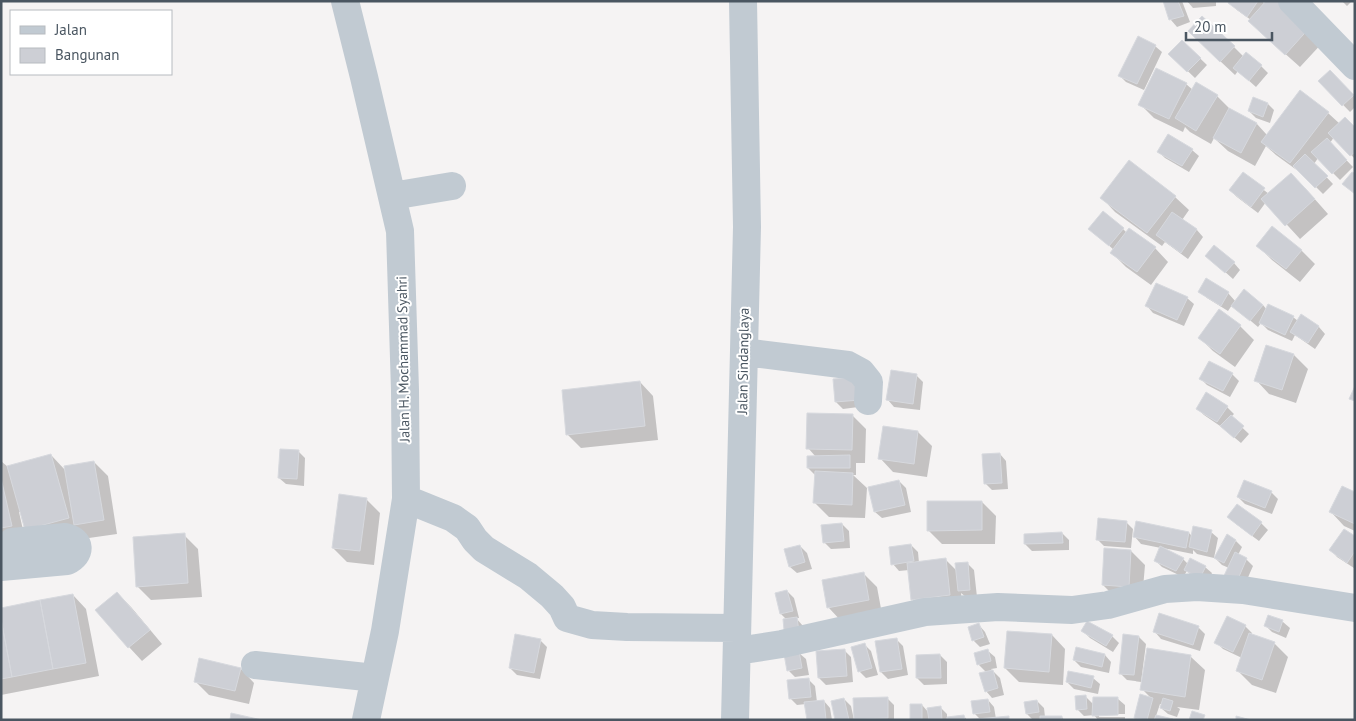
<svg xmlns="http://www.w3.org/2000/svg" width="1356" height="721" viewBox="0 0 1356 721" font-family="'PT Sans',sans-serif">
<rect width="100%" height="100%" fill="#f5f3f3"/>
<path fill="#0003" d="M1164,1H1182L1190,22L1177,27L1171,20Z
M1187,1H1216V6L1193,8Z
M1231,1H1262L1265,4L1325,40L1300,67L1264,35L1251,20L1237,10L1230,3Z
M1342,1H1352L1347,6Z
M1182,41L1207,65L1195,78L1170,54Z
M1203,45L1234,47L1244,57L1261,66L1268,73L1256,87L1238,71L1235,75Z
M1155,46L1162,52L1144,90L1126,82L1119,75Z
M1330,72L1355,97V107L1350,112L1320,81Z
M1186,84L1193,90L1217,96L1231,110L1257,124L1267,135L1328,113L1340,124L1355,129V159L1334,137L1330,143L1353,167L1340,180L1318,158L1314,164L1333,184L1323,194L1305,176L1276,155L1266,146L1255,166L1228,151L1214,138L1211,144L1190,132L1185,127L1183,132L1154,118L1140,104Z
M1268,104L1274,110L1270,123L1256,118L1249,111Z
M1192,150L1199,156L1189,172L1165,158L1159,152Z
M1243,174L1269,194L1305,188L1328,214L1300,239L1266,202L1258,213L1237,197L1230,190Z
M1175,197L1189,210L1182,220L1197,230L1203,237L1188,259L1165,242L1162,246L1115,212L1102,198Z
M1123,229L1127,233L1155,248L1168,262L1151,285L1126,267L1112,253L1114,250L1097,235Z
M1258,246L1301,250L1315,264L1300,282L1272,260Z
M1214,262L1234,263L1240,270L1233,279Z
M1200,291L1228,293L1236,302L1263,305L1267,310L1293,317L1298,321L1301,316L1319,327L1325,334L1315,349L1295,335L1292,341L1268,330L1261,323L1258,327L1232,305L1228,311L1207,298Z
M1187,298L1194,304L1184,326L1153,313L1147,306Z
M1240,326L1254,340L1235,367L1213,351L1200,338Z
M1267,346L1294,355L1308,369L1296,403L1269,394L1256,380Z
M1232,374L1239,381L1230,397L1207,385L1201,379Z
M916,375L923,382L920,410L894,407L888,400Z
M857,378L866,406L843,409L836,402Z
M640,382L653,396L658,440L581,448L567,434Z
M1227,407L1234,414L1231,417L1249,434L1241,443L1223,428L1204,415L1197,408Z
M852,415L866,429L865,463H856V475H853L867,488L865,518L829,517L815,503V475L808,468L816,457L808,448Z
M884,428L918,432L932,446L927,477L893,472L880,458Z
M298,451L305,458L304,486L286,484L279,478Z
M1000,454L1006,461L1008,489L992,490L985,483Z
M51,455L66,471L94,462L108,476L117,534L89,538L40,543L21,512H19L25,539L1,545V461L8,467Z
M899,481L906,488L911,512L882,518L875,512Z
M1244,482L1272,493L1278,499L1272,514L1245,504L1238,497Z
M1355,493V531L1344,526L1331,512Z
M366,499L380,513L374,565L347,562L333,548Z
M982,502L996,516L995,544H942L928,530Z
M1229,517L1261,523L1268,530L1259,541L1236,524Z
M1126,522L1133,529L1131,548L1104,546L1097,539Z
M842,524L849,531L850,548L831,549L824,542Z
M1211,532L1218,538L1214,558L1197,554L1193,550V554L1163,548L1183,559L1188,564L1205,567L1212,573L1207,584L1192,576L1187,571L1183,577L1162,567L1155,560L1161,548L1141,544L1135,537L1189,533L1192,536Z
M1062,533L1069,540V550L1032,551L1025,544Z
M184,535L198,549L202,597L151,600L137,586Z
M1355,538V567L1354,568L1337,557L1331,550Z
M1236,541L1242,547L1238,555L1246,559L1253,566L1242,591L1229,568L1222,565L1215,558Z
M911,545L918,552L919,563L945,559L957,571L967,563L974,570L977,597H966L961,593L963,609L926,614L913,600L909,570L899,571L893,564Z
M800,546L807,553L812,569L797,573L790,567Z
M1131,551L1145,565L1142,600L1117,599L1103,585Z
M863,573L877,587L882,614L842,622L829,608L823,581Z
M787,591L794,598L799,618H796L803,626L806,646L787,620L781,614L776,594Z
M117,593L131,607L162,644L142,661L129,647Z
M73,595L86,609L99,676L1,695V609Z
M1269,616L1283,622L1290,628L1286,638L1272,632L1265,625Z
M979,625L985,632L990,644L980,647L973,640Z
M1245,626L1252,633L1251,635L1274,643L1288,657L1276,693L1252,685L1238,671L1242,658L1223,649L1216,642Z
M1198,627L1205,634L1200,651L1161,639L1155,632Z
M1083,631L1112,636L1119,643L1113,652L1090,638Z
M1052,635L1065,649L1063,685L1019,682L1005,668Z
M1139,637L1146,644L1141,682H1143L1148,650L1191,657L1205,670L1199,710L1177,707L1180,709L1177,717L1168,714L1161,708L1162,704H1160L1156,716L1173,720H1137L1135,718L1151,698L1142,689L1143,682L1127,680L1120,673Z
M896,639L903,646L908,675L888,679L881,672Z
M540,640L547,647L540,679L517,675L510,668Z
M864,644L871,651L878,675L866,678L859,671Z
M844,650L851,657L853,682L826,685L819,678Z
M988,651L995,657L997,668L991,669L1000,678L1004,695L992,698L986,691L987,673L978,664Z
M799,653L806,659L809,675L795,677L789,671Z
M940,655L947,662V684L924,685L917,678Z
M1105,655L1111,662L1109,673L1081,667L1074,660Z
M241,669L254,683L249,704L209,695L195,681Z
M1093,678L1100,684L1098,694L1074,689L1067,682Z
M808,679L815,686L817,702L824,701L830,708L832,720H808L806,704L797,705L790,698Z
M1086,697L1094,705L1118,699L1125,705V714H1099V717H1125V720H1098L1094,715L1084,716L1077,709Z
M887,698L894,705V720H856L855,719Z
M844,699L851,706L854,720H836Z
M988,700L994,707L996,719L1008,718L1011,720H981L974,713Z
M1037,701L1044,708L1045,717H1062L1064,720H1033L1027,714Z
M922,705L929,713L940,707L947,714V718L964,716L967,720H911Z"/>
<path fill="#cdcfd5" stroke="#d7d9de" d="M1163,1H1178L1184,16L1169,20Z
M1229,1H1258L1247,17L1228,3Z
M1266,1H1285L1312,25L1285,55L1248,21Z
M1202,16L1235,46L1220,62L1188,31Z
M1138,36L1156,45L1137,84L1118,76Z
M1182,40L1201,58L1187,72L1168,54Z
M1246,52L1262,65L1249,81L1233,68Z
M1156,68L1187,83L1169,119L1138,105Z
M1330,70L1354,95L1342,106L1318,81Z
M1196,82L1218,95L1196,131L1175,118Z
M1300,90L1329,112L1290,163L1261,142Z
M1253,97L1268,103L1263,117L1248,111Z
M1229,108L1257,123L1241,153L1213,138Z
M1345,117L1355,127V152L1350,156L1328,133Z
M1168,134L1193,149L1182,166L1157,152Z
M1327,138L1347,160L1332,174L1311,152Z
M1305,154L1328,176L1315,188L1293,166Z
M1129,160L1176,196L1147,233L1100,198Z
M1243,172L1265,188L1251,207L1229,190Z
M1352,172L1355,173V194L1342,184Z
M1291,173L1315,199L1285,226L1261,199Z
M1103,211L1124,228L1109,246L1088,229Z
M1172,212L1197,229L1181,253L1156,235Z
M1272,226L1302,250L1286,269L1256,246Z
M1129,228L1156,247L1137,272L1110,253Z
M1214,245L1235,262L1225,273L1205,256Z
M1206,278L1229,292L1221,306L1198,292Z
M1156,283L1188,297L1177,320L1145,306Z
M1244,289L1263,305L1250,321L1231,306Z
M1268,304L1294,316L1285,335L1259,323Z
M1219,309L1241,325L1220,354L1198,338Z
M1301,314L1319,326L1308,343L1290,332Z
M1266,345L1294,354L1282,390L1254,381Z
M1209,361L1233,373L1223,391L1199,379Z
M891,370L917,374L913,404L886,400Z
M858,377L860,400L835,402L833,379Z
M640,381L645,426L566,435L562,390Z
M1355,386V401L1349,399Z
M1206,392L1228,406L1217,422L1196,409Z
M807,413L853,414L852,450L806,449Z
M1231,415L1244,426L1234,438L1220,426Z
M883,426L918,431L914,464L878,459Z
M280,449L299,450L297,479L278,478Z
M1000,453L1002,483L984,484L982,454Z
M51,454L69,518L25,530L7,466Z
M850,455V468H807V456Z
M94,461L104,520L74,525L64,466Z
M815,471L853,473L852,505L813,503Z
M1,478L12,526L1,528Z
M899,480L905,505L874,512L868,487Z
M1244,480L1272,491L1265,508L1237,497Z
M1342,486L1355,492V524L1329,512Z
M339,494L367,498L360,551L332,548Z
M927,501H982V530L927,531Z
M1237,504L1262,522L1252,536L1227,517Z
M1098,518L1127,521L1125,542L1096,540Z
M1136,521L1189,532L1186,548L1133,537Z
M842,523L844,541L823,543L821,525Z
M1193,526L1212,530L1207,552L1189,547Z
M1344,529L1355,536V551L1347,563L1329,550Z
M1062,532L1063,543L1024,544V534Z
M185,533L188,583L136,587L133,537Z
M1227,534L1236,540L1224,563L1214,558Z
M911,544L914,561L891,565L889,547Z
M800,545L805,562L789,567L784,549Z
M1160,546L1184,558L1176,571L1154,561Z
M1104,548L1131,550L1129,587L1102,585Z
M1235,552L1247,558L1235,586L1222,580Z
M946,558L950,595L911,600L907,563Z
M1190,558L1206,566L1200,578L1184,570Z
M968,562L970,590L958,591L955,563Z
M864,572L869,600L827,608L822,580Z
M787,590L793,611L780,614L775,593Z
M117,592L150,630L128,648L95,610Z
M73,594L86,663L53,669L40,600Z
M40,600L53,669L12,677L1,619V608Z
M1159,613L1199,626L1193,645L1153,632Z
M1268,615L1283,620L1279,632L1264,626Z
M1227,616L1246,625L1233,652L1214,643Z
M797,617L800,639L785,641L783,619Z
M1,619L12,677L1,679Z
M1087,621L1113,635L1106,646L1081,631Z
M979,623L984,637L972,641L968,627Z
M1007,631L1052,634L1049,672L1004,668Z
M1249,633L1275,642L1262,680L1236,671Z
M515,634L541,639L534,673L509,668Z
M1123,634L1139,636L1134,675L1119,674Z
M897,638L902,669L880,672L875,641Z
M865,643L872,668L858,672L851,647Z
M1076,647L1105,654L1102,667L1073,660Z
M1147,648L1191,655L1185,697L1140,690Z
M845,649L847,676L818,678L816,651Z
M988,649L991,661L977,665L974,653Z
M799,651L802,668L787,671L784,654Z
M940,654L941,678H916V655Z
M199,658L241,668L235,691L194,682Z
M993,670L998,688L985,692L979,673Z
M1068,671L1094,676L1091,688L1066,682Z
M809,678L811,697L789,699L787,680Z
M1140,694L1153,698L1147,720L1134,718Z
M1086,695L1087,709L1076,710L1075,696Z
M888,697V718L854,719L853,698Z
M1093,697H1118V715L1092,716Z
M844,698L849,720H835L831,701Z
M1163,698L1173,701L1170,711L1160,708Z
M988,699L990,712L973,714L971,701Z
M824,700L826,720H807L804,702Z
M1037,700L1039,712L1026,714L1024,702Z
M910,704H922V720H910Z
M941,706L942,720H929L927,708Z
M1192,711L1205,715L1203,720H1189Z
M231,713L262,720H230Z
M964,715L965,720H947V717Z
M1156,715L1173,719V720H1154Z
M1009,716V720H966Z
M1040,716H1062V720H1040Z
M1236,716L1251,720H1236Z"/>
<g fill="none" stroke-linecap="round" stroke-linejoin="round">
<path stroke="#c1cad2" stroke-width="28" d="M345,1L364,77L400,231L405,390L406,499L385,631L366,720
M1292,1L1355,66
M392,196L452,186
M744,352L848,365L861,372L869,382L868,401
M406,499L453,518L467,528L475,540L484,549L528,576L552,596L562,607L567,618L592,625L627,627L737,628
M1,555L12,542L65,537C81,540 82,554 67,561L1,567
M737,651L782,644L925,612L998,607L1072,610L1108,605L1165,589L1197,587L1243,590L1355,608
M255,665L375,678
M735,720L747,227L743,1"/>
</g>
<g text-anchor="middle" stroke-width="4" stroke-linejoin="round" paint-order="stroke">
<g font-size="14" fill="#4a5661" stroke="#fff">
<text transform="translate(403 359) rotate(-91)" y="5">Jalan H. Mochammad Syahri</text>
<text transform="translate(743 361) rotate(-89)" y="5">Jalan Sindanglaya</text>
</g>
</g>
<rect width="1356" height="721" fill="none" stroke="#4a5661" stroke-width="5"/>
<rect x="10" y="10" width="162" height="65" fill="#ffffff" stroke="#b7bbc0"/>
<rect x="20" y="26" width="25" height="8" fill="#c1cad2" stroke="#b7bbc0"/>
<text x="55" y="35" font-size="15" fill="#4a5661">Jalan</text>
<rect x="20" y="48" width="25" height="15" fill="#cdcfd5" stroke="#b7bbc0"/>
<text x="55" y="60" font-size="15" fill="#4a5661">Bangunan</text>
<path d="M1186 32v8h86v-8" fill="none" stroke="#4a5661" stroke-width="2.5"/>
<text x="1194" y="32" font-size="15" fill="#4a5661" stroke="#ffffff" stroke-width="4" paint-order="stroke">20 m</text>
</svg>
